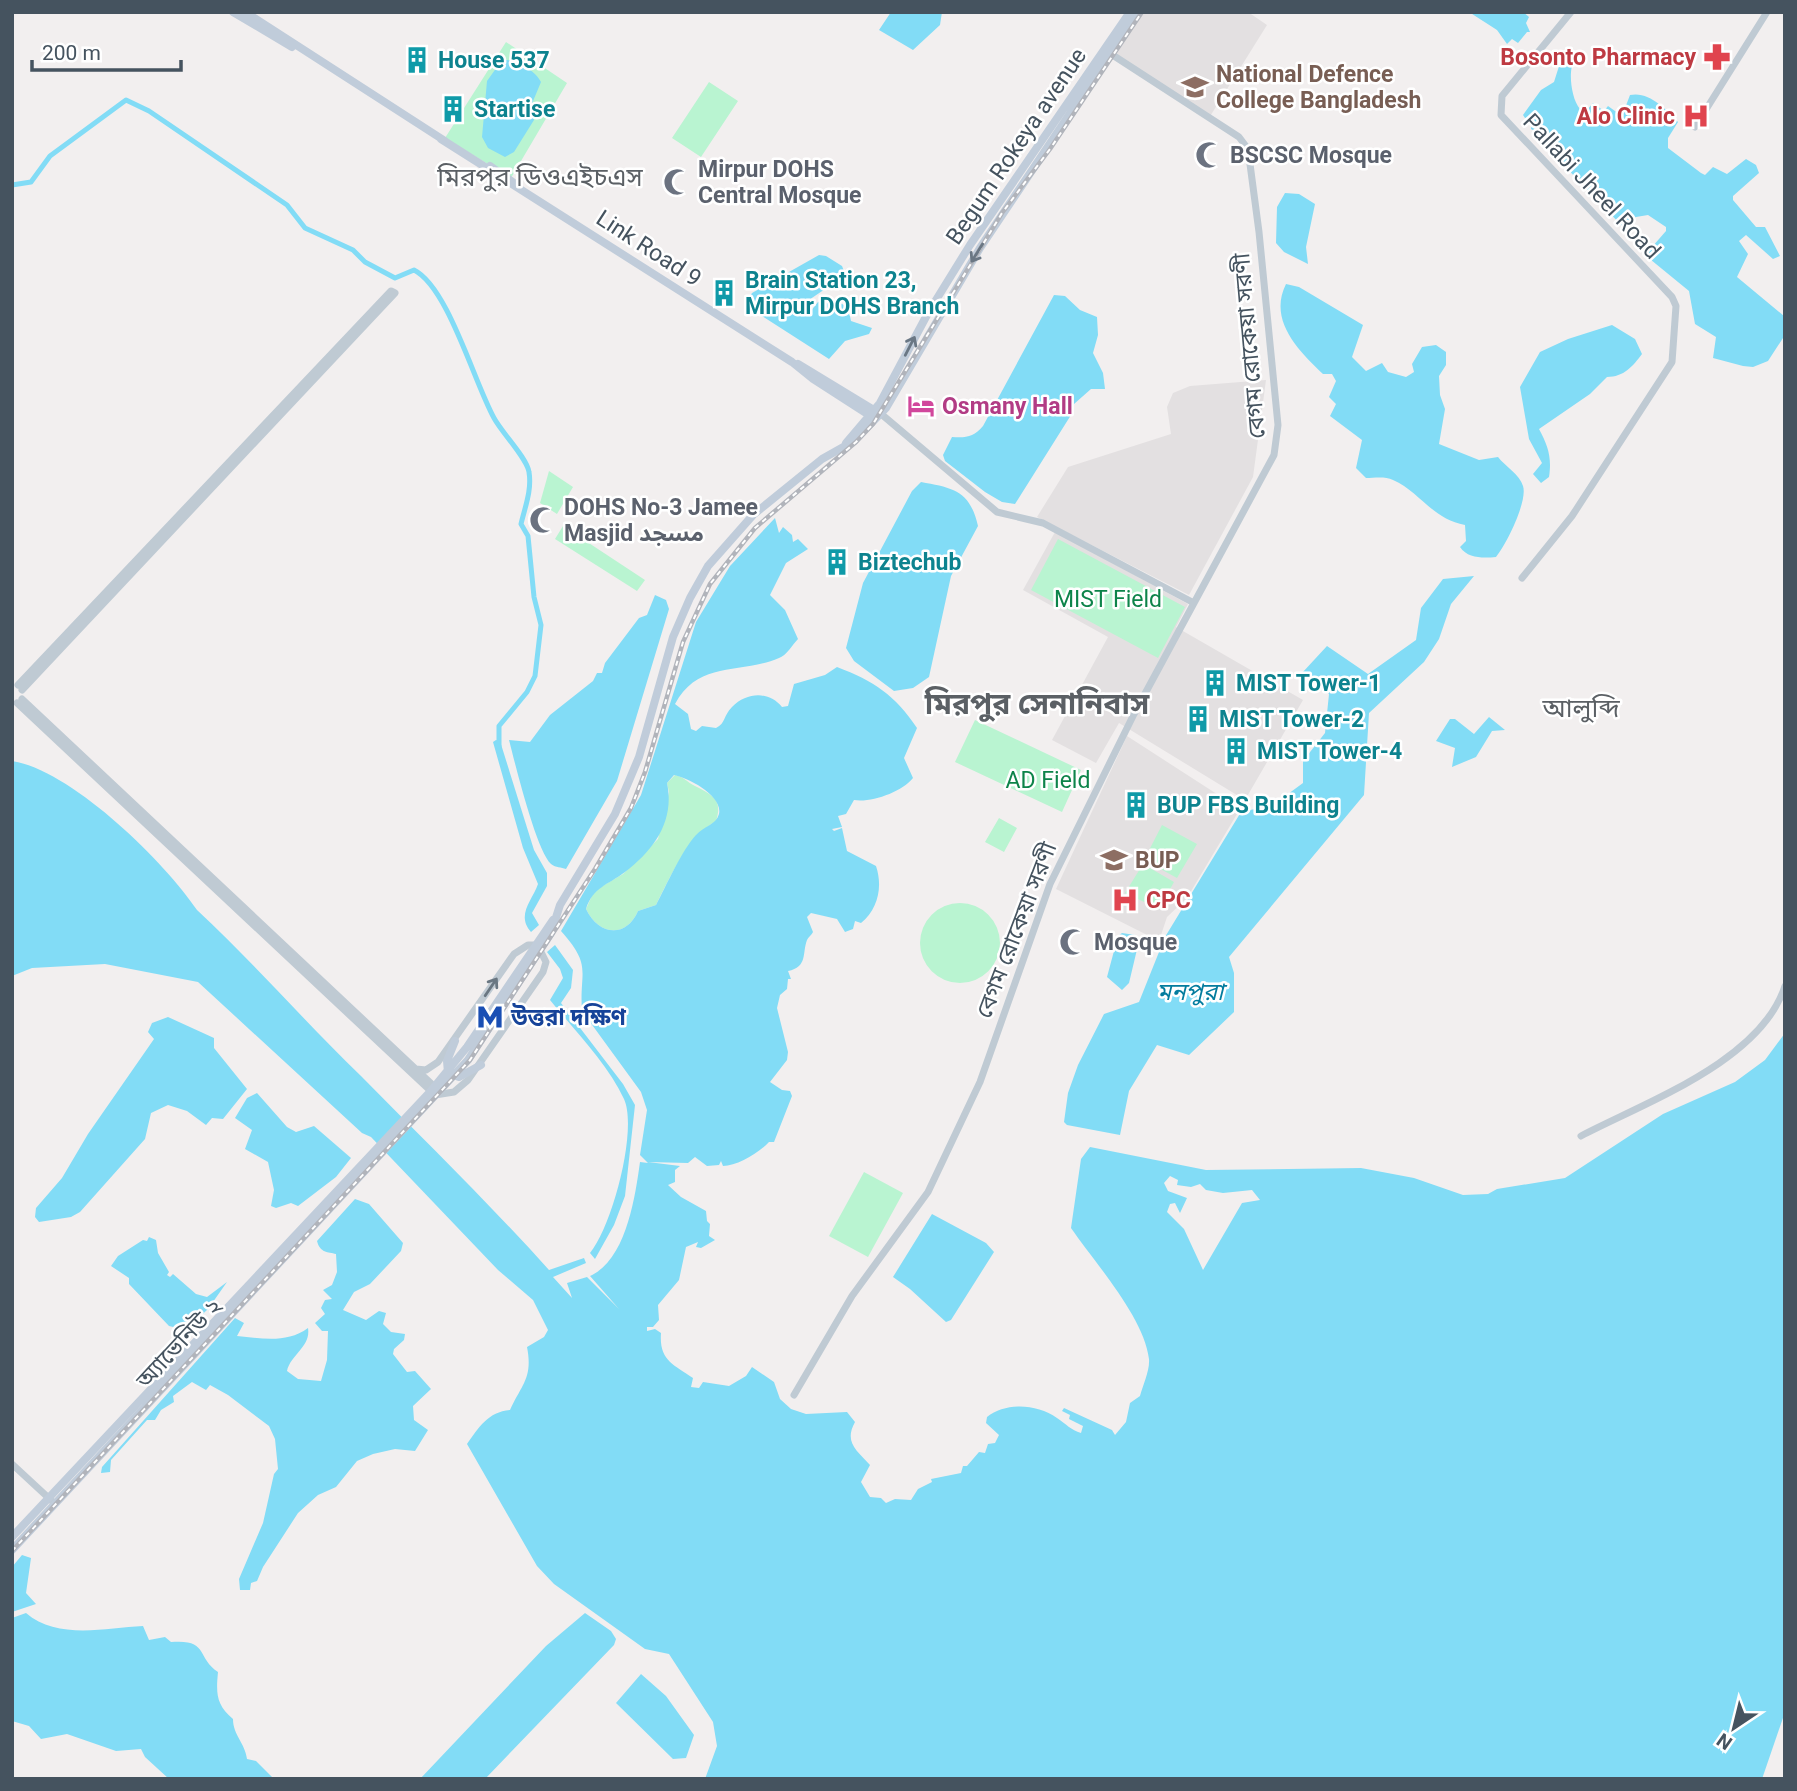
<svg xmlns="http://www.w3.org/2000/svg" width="1797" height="1791" viewBox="0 0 1797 1791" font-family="Roboto,'Noto Sans Arabic','Noto Sans Bengali',sans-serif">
<rect width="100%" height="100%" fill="#f2efef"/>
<path fill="#e3e0e1" d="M1142,12H1248L1267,25L1209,118L1115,57Z
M1266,380L1253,477L1189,595L1037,517L1068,467L1171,434L1167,407L1173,393L1190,386Z
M1055,532L1188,604L1176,627L1303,700L1245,800L1119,723L1096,763L1052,740L1108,637L1023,590Z
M1127,736L1240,809L1187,898L1167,917L1159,941L1056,889Z"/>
<path fill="#b9f4d1" d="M506,42L567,83L511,178L445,138Z
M709,82L738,101L701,157L672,138Z
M549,471L573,487L557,514L540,503Z
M563,526L645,580L637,591L555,539Z
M1058,539L1185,607L1158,658L1031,590Z
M975,720L1081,770L1062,812L955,762Z
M675,775C684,777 687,782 695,786C713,795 723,800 716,821C688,837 670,877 656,905L638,911C626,939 598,935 586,909L594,891L623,874L658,839L669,792L667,783Z
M999,818L1017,828L1004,852L985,842Z
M1162,825L1197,844L1177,878L1144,860Z
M1143,864L1174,882L1159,909L1125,893Z
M920 943a40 40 0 1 1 80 0a40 40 0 1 1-80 0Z
M864,1172L903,1193L868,1257L829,1236Z"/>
<path fill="#82dcf6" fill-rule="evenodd" d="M891,12H942L940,25L913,50L879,30Z
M1469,12H1523L1529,17L1526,23L1530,32H1527L1518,43L1512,39L1507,44L1497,30Z
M502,60C514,58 536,71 541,82L531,106L534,120L514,152L505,157L488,148L482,137L487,81Z
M1560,63L1572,66C1569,77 1572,100 1580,109L1587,110L1593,103L1604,111L1608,106L1622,116L1630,95C1649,91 1666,109 1678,122L1668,138V148L1701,173L1705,175L1713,167L1727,174L1746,159L1756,165L1759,173L1733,196V200L1756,227H1765L1780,256L1773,259L1746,235L1739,241L1748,254L1737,277L1784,316L1783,338L1768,361L1753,367L1743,366L1713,358L1716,337L1695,324L1689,291L1645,255L1666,231V227L1648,215L1636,217L1622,226L1557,158L1558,153L1546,143L1548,138L1531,129L1532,117L1525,118L1523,115L1541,90L1554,82Z
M1285,193L1299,194L1315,204L1306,247L1308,264L1284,252L1276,243L1277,207Z
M819,255L826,256L842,266L844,271L831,285L803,304V311L810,312L818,302L830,298L848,307L851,321L872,328L869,334L845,341L829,359L745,305L752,293Z
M1286,284L1299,287L1363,325L1352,357L1366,371L1382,363L1388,372L1406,377L1414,372L1412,364L1422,347L1436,345L1446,352V365L1439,376L1440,395L1445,409L1439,444L1479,460L1498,457C1505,466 1520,475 1523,486C1528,501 1506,545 1496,557C1484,558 1468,559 1460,547L1466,541L1465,525C1432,519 1419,491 1393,480C1385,476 1374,478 1366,478L1356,468L1362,440L1330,416L1336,404L1329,397L1336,381L1332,374H1323C1298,350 1268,320 1286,284Z
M1054,295L1065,296L1080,310L1097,317L1098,335L1093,353L1103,373L1105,389H1091L1074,404L1071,415L1015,504L1002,502L985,492L945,461L943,455L952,437C966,438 974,437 983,426Z
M1612,325L1635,339L1642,354C1633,366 1624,377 1607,377L1590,394L1539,429C1548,446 1552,457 1549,477L1541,483L1533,474L1542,463L1529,439L1520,387L1540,352L1568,339Z
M921,482C954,488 970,491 978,526L951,576L929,677L913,688L894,691L854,661L846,648L863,583L912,491Z
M775,518L779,533L783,527L792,535L793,542L798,539L808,549L786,563L770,595L785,610L798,639C793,644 786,656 779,658C739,675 699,660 675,704L688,714L691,729L696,731L702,726L716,728C726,723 723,716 732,707C747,692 769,691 782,707L788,706L794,684L825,675L837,667C874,681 895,695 917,728L904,758L913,778C902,792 871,803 854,800L846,814L838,816L842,827L832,829L834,831L842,828L847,851L876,866C883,887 878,909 861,923L855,921L853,929L845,932L837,919L811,913L807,917L813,932C812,935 808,937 807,940C802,953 808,967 788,971L791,979H788L787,989L780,995L777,1008L788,1052L787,1060L770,1082L782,1090L790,1091L792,1096L774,1142H769C759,1153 737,1166 723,1166L721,1161L719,1165L707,1166L695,1157L688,1163L648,1162L680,1166L675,1170V1182L668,1185L681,1197L706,1211L707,1221L710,1224L709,1236L715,1240L701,1248L696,1247L698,1242L686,1247L679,1280L658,1305L659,1320L653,1327H647V1331L655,1329L661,1333C659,1360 673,1364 693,1378L691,1387L699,1388L703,1382L729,1386L746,1376L752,1367L774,1382L780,1399L791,1409L806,1414L847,1412L855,1422C844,1442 856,1450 870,1465L861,1482L870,1497L881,1498L886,1503L895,1499L911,1500L918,1489L932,1482L931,1479L961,1473L963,1466H967L979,1452L985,1453L988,1444L995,1443L999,1435L986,1423L987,1417C1006,1402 1037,1404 1057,1418C1066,1424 1071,1430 1081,1433L1083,1426L1069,1419L1070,1415L1062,1411L1064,1408L1112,1430L1115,1435L1126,1422L1130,1403L1140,1396C1143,1385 1150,1370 1149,1359C1144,1317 1095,1263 1071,1228L1081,1159L1090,1147L1206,1170L1361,1168L1414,1178L1463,1195L1488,1194L1497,1189L1565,1178L1663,1114L1735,1082L1765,1060L1785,1033V1712L1762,1779H705L717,1746L713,1722L669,1654L645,1649L554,1584L537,1566L467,1444C479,1427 488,1412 510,1410C522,1384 533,1378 527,1347L544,1337L548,1330L533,1300L498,1270L371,1137L362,1133L198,982L105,964L32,968L12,976V761C71,770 164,861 197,910C254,963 305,1022 361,1076C424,1140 489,1203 549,1270L584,1258L586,1263L553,1277L572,1298L567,1283L587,1277L619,1309L590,1276C626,1260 635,1198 640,1162L648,1163L640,1155L647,1110L641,1092L582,1011C579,970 593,967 561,931L641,795L696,622L730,566ZM674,775C689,778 723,796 719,814C716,825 704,826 696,835C682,850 666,886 656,905L638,911C626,939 598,935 586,909C593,887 608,885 625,872C654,850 675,821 667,783ZM1170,1176L1178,1180L1177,1185L1191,1187L1200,1184L1206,1190L1223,1193L1252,1190L1260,1200L1242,1203L1203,1270L1184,1229L1167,1212L1170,1204L1175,1203L1180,1213L1187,1198L1168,1191L1164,1183Z
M1474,576L1451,604L1439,639L1424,662L1369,713L1364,795L1229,957L1234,973V1012L1189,1055L1157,1045L1129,1091L1120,1135L1067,1125L1064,1122L1068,1093L1078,1065L1104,1014L1139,1002L1165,937L1241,812L1273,805L1303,783V761L1325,733L1329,694L1302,673L1327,646L1368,674L1416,640L1421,608L1443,579Z
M655,595L666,600L669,609L617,781L566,869C561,867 556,868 551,864C536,850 515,763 509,740L530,742L550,715L593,681L597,673H602L605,663L639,618L647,615Z
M1489,717L1505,730L1492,731L1476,757L1452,767L1455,748L1436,741L1450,719H1455L1474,734Z
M496,740L500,741L534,850L547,873V886L532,913L539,925L531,932C516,915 532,901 538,884L523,848L493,742Z
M1122,933L1135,935L1139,941L1129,983L1122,990L1107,977L1118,936Z
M555,945L573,970L571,988L561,1003L623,1084L635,1105L625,1196L614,1225L595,1259L590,1253C612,1227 638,1130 624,1099C608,1064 575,1031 550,1000L563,978L560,969L547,952Z
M168,1017L214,1038V1048L247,1089L223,1119L212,1118L206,1125L187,1111L168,1105L151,1113L145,1139L80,1212L71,1217L39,1222L35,1217L36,1208L62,1178L88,1134L154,1039L148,1032L152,1023Z
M257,1093L287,1127L296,1132L314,1126L351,1158L336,1177L298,1206L291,1203L276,1208L271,1206L274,1190L268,1162L245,1149L252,1130L235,1118L247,1098Z
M355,1199L369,1204L403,1243L401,1251L370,1284L354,1292L343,1310L366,1320L379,1311L386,1313L383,1324L391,1332L405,1334L404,1340L394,1349L393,1354L407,1372L415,1371L431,1389L413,1406L414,1420L428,1430L415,1451L395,1449L373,1454L357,1461L336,1487L318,1495L298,1513L263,1567L257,1581L251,1583L250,1590H240L239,1579L263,1523L274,1474L278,1469L275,1439L269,1426L228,1395L210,1385L206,1390L192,1382L173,1396L174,1402L161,1410L155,1420H147L111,1460L110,1472L101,1473L102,1467L235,1318L244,1323L237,1336C261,1338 286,1344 308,1328C311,1347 291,1354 287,1371L298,1379L321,1381L327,1360L328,1331H322L315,1323L325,1314L321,1308L325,1300L332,1299L323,1290L332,1285L337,1272L336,1254C328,1252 320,1253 317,1241Z
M932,1214L986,1243L994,1252L951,1320L946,1322L910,1289L893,1277Z
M149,1237L156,1240L158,1253L169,1272L167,1275L170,1277L173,1274L196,1294L207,1297L227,1282L208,1309L186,1330L169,1326L129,1284V1278L111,1266L118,1256L143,1240L147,1241Z
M22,1555L31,1558L26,1593L36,1604L12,1612V1567Z
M26,1613C57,1640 105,1628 143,1626L149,1640L165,1637L171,1642C209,1639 196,1657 218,1672C216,1693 216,1705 233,1719C233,1735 245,1743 247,1759L256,1761L274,1779H169L145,1757L141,1749L116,1751L67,1734L41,1739L29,1726L12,1721V1618Z
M585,1613L611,1631L616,1639L614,1645L485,1779H420L546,1646Z
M641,1674L666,1696L694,1735L686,1758L673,1759L616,1703Z"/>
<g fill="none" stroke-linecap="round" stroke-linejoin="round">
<path stroke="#82dcf6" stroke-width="5" d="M12,185L31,182L50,156L126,100L149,111L287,205L305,228L353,250L365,262L395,278L414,270C448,287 474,382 494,418C502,433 527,458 529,472C532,490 525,507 521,524L528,536L534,597L541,625L535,676L527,692L499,726V747"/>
<path stroke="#bfcad3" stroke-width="7" d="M1695,127L1767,12
M880,413L997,512L1043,523L1194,603
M1522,578L1572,516L1672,362L1676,306L1672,297L1501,115L1502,96L1571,12
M18,685L391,291L395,293L22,690
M22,699L437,1089
M17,703L435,1095L454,1092L468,1080L543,972L546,962L540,950
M416,1069L426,1070L438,1062L514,954L528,945H536
M1581,1136C1646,1102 1761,1061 1785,986
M794,1395L852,1296L928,1192L980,1082L1050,884L1134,714L1274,455L1278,425L1259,232L1248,149L1239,137L1111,54
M12,1464L53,1502"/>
<path stroke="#c0ccda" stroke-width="8" d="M233,12L292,47
M245,12L445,141
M441,139L792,362L813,379L875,419
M490,166L514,183
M798,364L877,412
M846,443L880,403L928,313L970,245L1130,12
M455,1041L447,1061L448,1073L459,1077L481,1065
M12,1537L430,1092L467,1047L553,920
M12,1550L468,1060L551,933L560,905L615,814L639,757L673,637L690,598L708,566L753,515L822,459L854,441L886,408L980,248L1138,12"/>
<defs>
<path id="rail" d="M12,1551L470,1060L595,869L631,808L645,772L683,642L710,584L755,528L856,442L873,424L1002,213L1050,149L1142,12"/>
</defs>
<use href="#rail" stroke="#b1b4bb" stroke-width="4.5"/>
<use href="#rail" stroke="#fff" stroke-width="2" stroke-dasharray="5" stroke-linecap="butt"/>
</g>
<defs><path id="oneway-shaft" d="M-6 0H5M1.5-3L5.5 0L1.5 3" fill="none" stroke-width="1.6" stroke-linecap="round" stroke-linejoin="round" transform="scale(1.75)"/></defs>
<g stroke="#6a7784">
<use href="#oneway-shaft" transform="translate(977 253) rotate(122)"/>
<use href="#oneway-shaft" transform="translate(910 346) rotate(-63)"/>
</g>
<use stroke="#6a7782" href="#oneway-shaft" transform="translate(491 987) rotate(-56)"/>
<defs>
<symbol id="pharmacy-bare" viewBox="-9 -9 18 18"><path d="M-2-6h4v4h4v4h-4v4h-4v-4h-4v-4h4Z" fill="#e0444e" stroke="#fff" stroke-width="2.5" paint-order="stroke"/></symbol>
<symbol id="building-bare" viewBox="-9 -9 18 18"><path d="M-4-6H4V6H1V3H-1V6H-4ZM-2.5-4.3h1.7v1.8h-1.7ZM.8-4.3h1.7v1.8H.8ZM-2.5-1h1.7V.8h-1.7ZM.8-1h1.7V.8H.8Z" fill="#0f9aa8" stroke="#fff" stroke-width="2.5" paint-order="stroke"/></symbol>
<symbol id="university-bare" viewBox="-9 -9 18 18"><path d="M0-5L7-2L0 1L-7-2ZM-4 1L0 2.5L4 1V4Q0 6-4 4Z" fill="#8d6e63" stroke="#fff" stroke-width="2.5" paint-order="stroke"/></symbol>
<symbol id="hospital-bare" viewBox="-9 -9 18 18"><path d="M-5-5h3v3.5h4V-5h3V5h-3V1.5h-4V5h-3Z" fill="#e0444e" stroke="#fff" stroke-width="2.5" paint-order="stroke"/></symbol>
<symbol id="mosque-bare" viewBox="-9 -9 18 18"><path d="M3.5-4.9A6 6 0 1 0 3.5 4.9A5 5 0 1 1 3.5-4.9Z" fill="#6b7280" stroke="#fff" stroke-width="2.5" paint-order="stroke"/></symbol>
<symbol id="hotel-bare" viewBox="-9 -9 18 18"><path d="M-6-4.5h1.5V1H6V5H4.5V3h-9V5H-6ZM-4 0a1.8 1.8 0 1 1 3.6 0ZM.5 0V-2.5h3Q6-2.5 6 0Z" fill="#d1479c" stroke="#fff" stroke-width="2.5" paint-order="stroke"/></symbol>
<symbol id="metro-bare" viewBox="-9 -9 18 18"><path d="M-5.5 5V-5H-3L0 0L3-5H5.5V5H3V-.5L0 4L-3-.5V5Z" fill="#1a4fb4" stroke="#fff" stroke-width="2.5" paint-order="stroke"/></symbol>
</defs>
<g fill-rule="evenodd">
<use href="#pharmacy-bare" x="1698" y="38" width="38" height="38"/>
<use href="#building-bare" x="398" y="41" width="38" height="38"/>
<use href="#university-bare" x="1176" y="68" width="38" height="38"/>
<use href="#building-bare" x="434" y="90" width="38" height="38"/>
<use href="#hospital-bare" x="1677" y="97" width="38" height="38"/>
<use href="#mosque-bare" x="1190" y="136" width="38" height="38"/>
<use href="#mosque-bare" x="658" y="163" width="38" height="38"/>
<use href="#building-bare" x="705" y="274" width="38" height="38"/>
<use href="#hotel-bare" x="902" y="387" width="38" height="38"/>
<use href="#mosque-bare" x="524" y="501" width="38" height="38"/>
<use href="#building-bare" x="818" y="543" width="38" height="38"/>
<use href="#building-bare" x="1196" y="664" width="38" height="38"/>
<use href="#building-bare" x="1179" y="700" width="38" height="38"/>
<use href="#building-bare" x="1217" y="732" width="38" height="38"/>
<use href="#building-bare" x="1117" y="786" width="38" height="38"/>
<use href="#university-bare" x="1095" y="841" width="38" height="38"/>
<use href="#hospital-bare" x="1106" y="881" width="38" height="38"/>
<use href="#mosque-bare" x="1054" y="923" width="38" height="38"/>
<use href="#metro-bare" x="471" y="998" width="38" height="38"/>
</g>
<g text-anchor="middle" stroke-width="5" stroke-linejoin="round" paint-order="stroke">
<g font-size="23" font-weight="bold" fill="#be3a42" stroke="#fff" text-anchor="end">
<text x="1696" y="65">Bosonto Pharmacy</text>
<text x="1675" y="124">Alo Clinic</text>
<text x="1146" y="908" text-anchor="start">CPC</text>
</g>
<g font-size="23" font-weight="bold" fill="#0d838f" stroke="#fff" text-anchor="start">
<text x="438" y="68">House 537</text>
<text x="474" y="117">Startise</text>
<text x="745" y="288">Brain Station 23,<tspan x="745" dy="26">Mirpur DOHS Branch</tspan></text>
<text x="858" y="570">Biztechub</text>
<text x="1236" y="691">MIST Tower-1</text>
<text x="1219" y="727">MIST Tower-2</text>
<text x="1257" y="759">MIST Tower-4</text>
<text x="1157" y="813">BUP FBS Building</text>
</g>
<g font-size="23" font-weight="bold" fill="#785e54" stroke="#fff" text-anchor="start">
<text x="1216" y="82">National Defence<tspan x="1216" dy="26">College Bangladesh</tspan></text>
<text x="1135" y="868">BUP</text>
</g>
<g font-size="23" fill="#45535f" stroke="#fff">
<text transform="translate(1016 146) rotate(-56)" y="8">Begum Rokeya avenue</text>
<text transform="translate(1592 186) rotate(47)" y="8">Pallabi Jheel Road</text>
<text transform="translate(649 248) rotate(33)" y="8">Link Road 9</text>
<text transform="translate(1249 346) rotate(-95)" y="8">বেগম রোকেয়া সরণী</text>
<text transform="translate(1016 930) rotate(-69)" y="8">বেগম রোকেয়া সরণী</text>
<text transform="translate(179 1343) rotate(-47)" y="8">অ্যাভেনিউ ২</text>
</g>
<g font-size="23" font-weight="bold" fill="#5b616d" stroke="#fff" text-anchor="start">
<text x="1230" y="163">BSCSC Mosque</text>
<text x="698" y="177">Mirpur DOHS<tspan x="698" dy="26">Central Mosque</tspan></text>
<text x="564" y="515">DOHS No-3 Jamee<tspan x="564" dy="26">Masjid مسجد</tspan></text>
<text x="1094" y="950">Mosque</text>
</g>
<g font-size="23" font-weight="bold" fill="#b23c85" stroke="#fff" text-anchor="start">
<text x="942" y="414">Osmany Hall</text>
</g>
<g font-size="23" fill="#0d844a" stroke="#fff">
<text x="1108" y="607">MIST Field</text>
<text x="1048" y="788">AD Field</text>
</g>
<g font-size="23" font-weight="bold" fill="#164399" stroke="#fff" text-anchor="start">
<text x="511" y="1025">উত্তরা দক্ষিণ</text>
</g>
<g font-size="24" font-style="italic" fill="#037c9e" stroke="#fff">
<text x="1190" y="1000">মনপুরা</text>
</g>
<g font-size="26" fill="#5b6065" stroke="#fff">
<text x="540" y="186">মিরপুর ডিওএইচএস</text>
<text x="1581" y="717">আলুব্দি</text>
</g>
<g font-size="30" font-weight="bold" fill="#5b6065" stroke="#fff">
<text x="1037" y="714">মিরপুর সেনানিবাস</text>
</g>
</g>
<rect width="1797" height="1791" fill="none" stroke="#45535f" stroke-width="28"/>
<g transform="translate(1734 1728) rotate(215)" stroke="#ffffff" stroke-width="5" paint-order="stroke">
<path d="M0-5L12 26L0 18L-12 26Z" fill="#45535f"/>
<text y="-10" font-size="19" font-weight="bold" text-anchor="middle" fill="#45535f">N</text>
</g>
<path d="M32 60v10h149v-10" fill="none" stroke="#45535f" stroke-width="3.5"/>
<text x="42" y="60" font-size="21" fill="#45535f" stroke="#ffffff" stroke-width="5" paint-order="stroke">200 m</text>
</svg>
